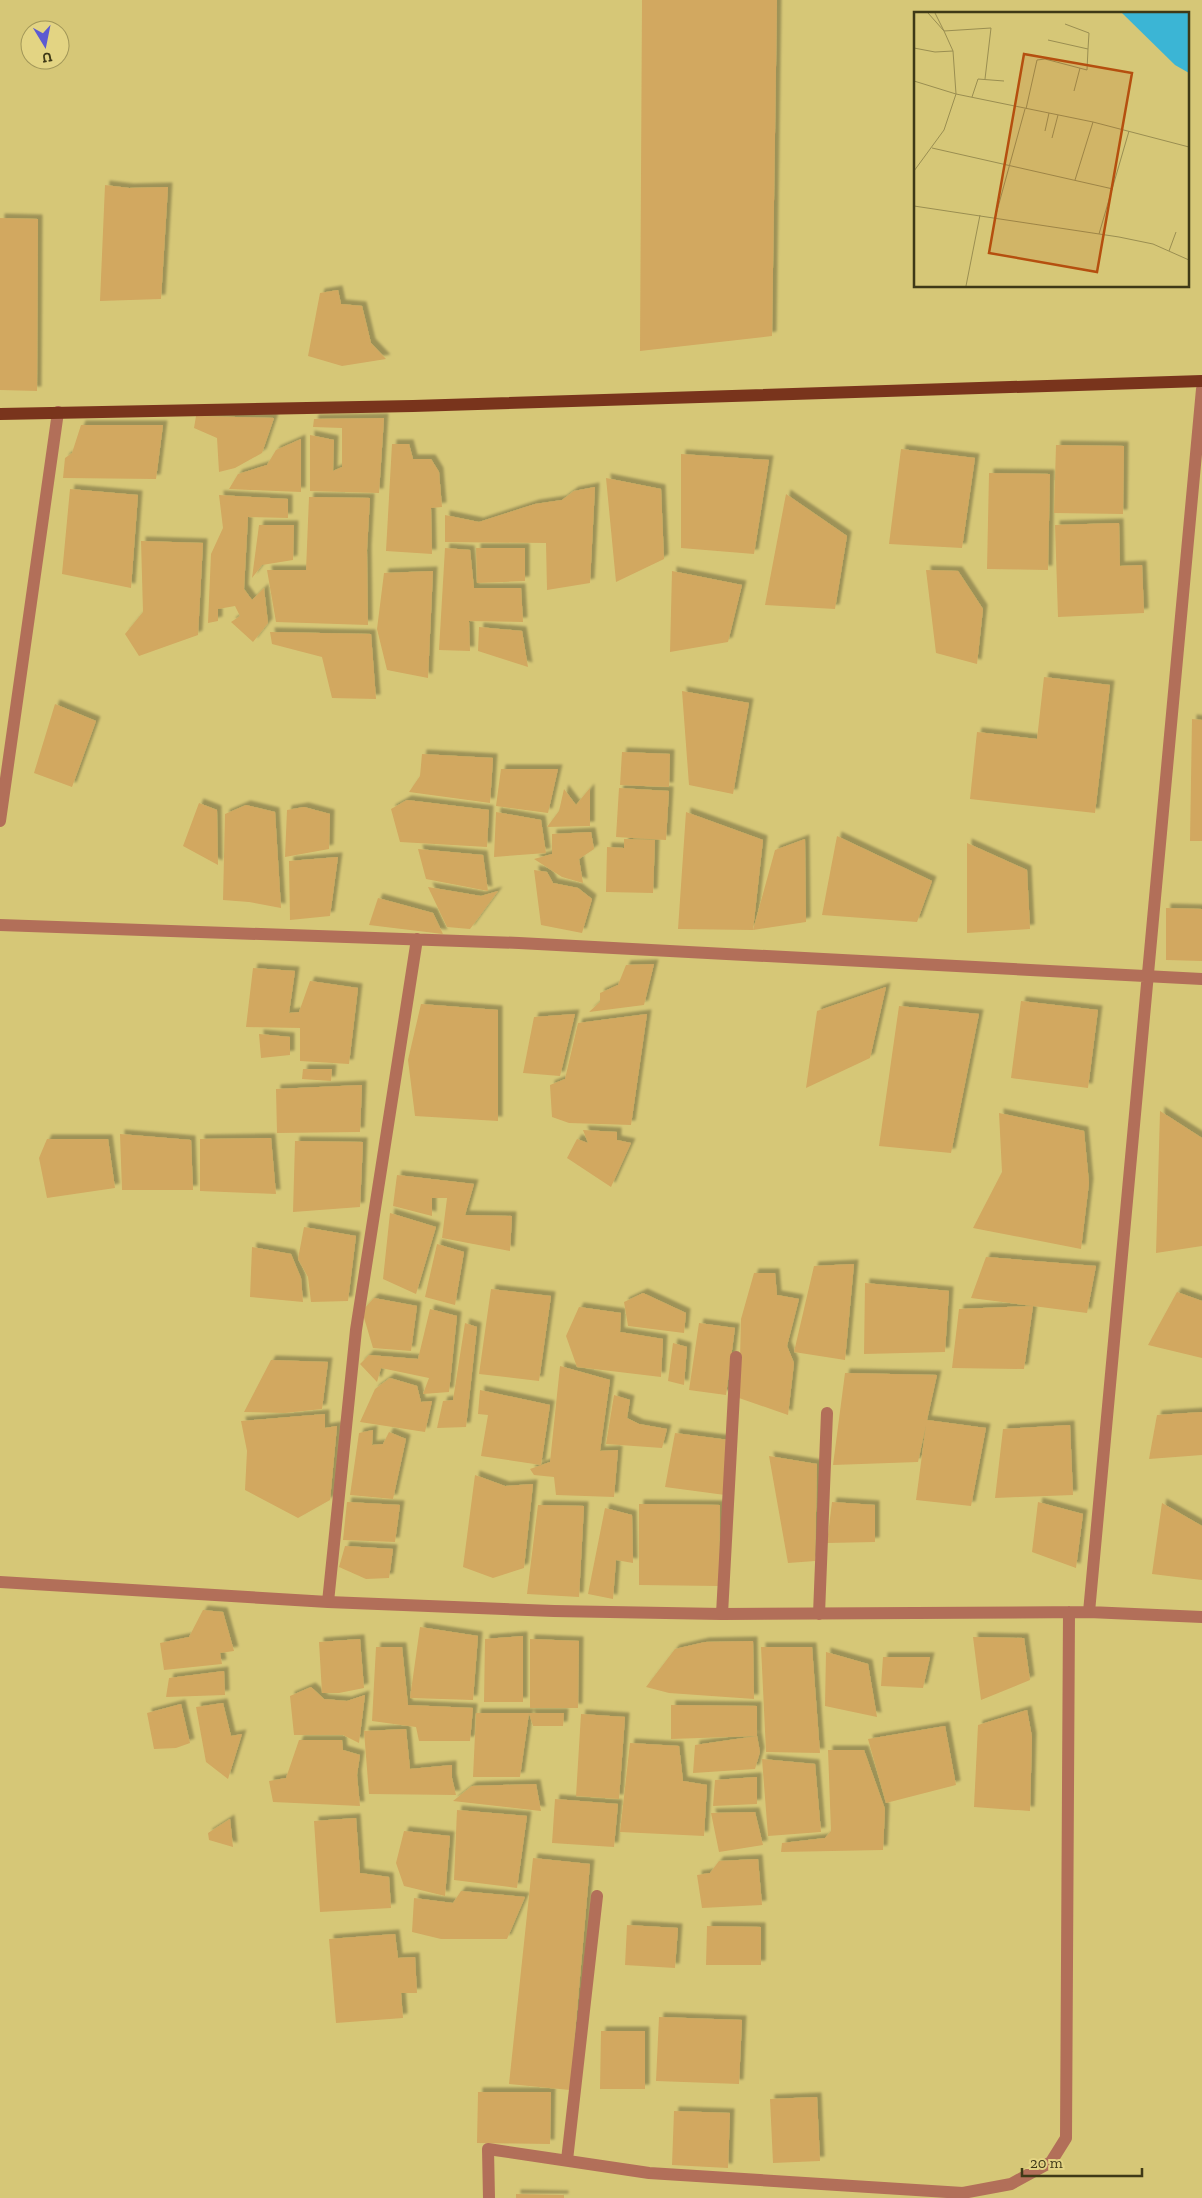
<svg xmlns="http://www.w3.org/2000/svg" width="1202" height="2198" viewBox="0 0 1202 2198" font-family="'Zilla Slab',serif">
<defs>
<filter id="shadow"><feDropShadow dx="4.5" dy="-4.5" stdDeviation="1" flood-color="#0004"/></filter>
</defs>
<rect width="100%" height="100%" fill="#d6c777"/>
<path fill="#d2a860" filter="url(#shadow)" d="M642,0H777L772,336L640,351Z
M105,185L129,188L168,187L161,299L100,301Z
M0,218L38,219L37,391L0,390Z
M338,290L341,304L362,306L371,343L386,359L342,366L308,356L320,293Z
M196,416L274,418L262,453L235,468L219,472L217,438L194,428Z
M384,418L379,493L310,491V435L334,440L333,471L342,467V428L313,427L314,419Z
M81,425H163L156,479L63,478L65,458L72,453Z
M301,439V492L229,489L238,474L267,465L276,450Z
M392,444H409L413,459H431L439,472L442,507L431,508L432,554L386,551Z
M1056,445L1124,446L1123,514L1054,513Z
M901,449L975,458L962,548L889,544Z
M681,454L769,460L754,554L681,548Z
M989,473L1050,474L1048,570L987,569Z
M606,478L661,489L664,559L616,582Z
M595,487L590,583L547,590L546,543L445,542V515L479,522L535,504L562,500L574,491Z
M70,489L138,495L131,588L62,574Z
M786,494L847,536L835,609L765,605Z
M219,495L288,499V518L248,517L244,589L252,600L264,588L268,623L253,642L231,622L240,616L235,606L218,609V621L208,623L211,554L223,528Z
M309,497L370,498L367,550L368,625L276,622L267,570H306Z
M1119,523L1120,566L1142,565L1144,613L1058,617L1055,525Z
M259,525H294L293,560L262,565L252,578Z
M141,541L203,543L198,635L139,656L125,634L143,612Z
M445,548L470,550L474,588H521L523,622L469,621L470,651L439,650Z
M476,548H525V581L477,583Z
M926,570L958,571L983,609L977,664L936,653Z
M433,571L428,678L387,670L377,629L384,573Z
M672,571L742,585L728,642L670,652Z
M479,627L522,631L528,667L478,651Z
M270,632L371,634L376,699L332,698L322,657L272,644Z
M1044,677L1110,685L1095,813L970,799L977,732L1037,739Z
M682,691L749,703L733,794L689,785Z
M55,704L96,721L72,787L34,773Z
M1192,719L1202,720V841H1190Z
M622,752L670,754L669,787L620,785Z
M422,754L493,758L490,803L409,792L420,776Z
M501,769H558L548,813L496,806Z
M590,788V826L547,827L559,811L564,789L576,805Z
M619,788L669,791L666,840L616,837Z
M407,800L489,810L487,847L400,842L391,809Z
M199,803L217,810L218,865L183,846Z
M246,805L275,812L281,908L249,902L223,900L225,814Z
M304,807L330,814L329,849L285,857L287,810Z
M496,812L541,820L546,853L494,857Z
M686,812L763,840L753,930L775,850L805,839L806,922L753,930L678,929Z
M591,832L594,849L579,859L583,883L562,877L534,859L552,854V834Z
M837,836L932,881L917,922L822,915Z
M624,839L655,840L653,893L606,892L607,847L624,848Z
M967,843L1027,870L1030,929L967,933Z
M418,849L483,855L488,891L426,879Z
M338,857L330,916L290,920L289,861Z
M534,870L547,872L553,883L578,888L592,899L582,933L541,925Z
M428,887L481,896L498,891L470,929L447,927Z
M378,898L433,913L443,934L369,925Z
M1166,908L1202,909V961L1166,960Z
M654,964L644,1005L589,1012L600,1002V993L618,985L626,965Z
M253,968L295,971L289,1013L299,1012L310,981L358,988L349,1064L300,1061V1028L246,1027Z
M886,987L870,1058L806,1088L817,1011Z
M1021,1001L1098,1010L1088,1088L1011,1078Z
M421,1004L498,1010V1121L415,1116L408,1060Z
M899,1006L979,1014L951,1153L879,1146Z
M575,1014L560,1076L523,1073L534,1017Z
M647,1014L631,1125L569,1123L552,1117L550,1085L565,1079L578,1023Z
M259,1034L290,1037V1055L261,1058Z
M303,1069H332L331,1081L302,1079Z
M362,1085L360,1132L277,1133L276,1089Z
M1160,1111L1202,1138V1246L1156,1253Z
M999,1113L1084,1131L1089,1183L1081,1249L973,1228L1002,1172Z
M583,1130L617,1132V1140L631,1143L611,1187L567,1158L577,1139L588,1143Z
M120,1134L191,1140L193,1190H122Z
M271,1138L276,1194L200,1191V1139Z
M47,1139H108L115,1188L47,1198L39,1158Z
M295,1141L363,1142L360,1207L293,1212Z
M397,1175L474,1184L465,1215L512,1216L510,1251L442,1238L447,1198H432V1216L393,1206Z
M390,1213L436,1227L416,1294L383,1279Z
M304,1227L356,1236L348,1301L311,1302L308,1277L298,1259Z
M437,1244L464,1252L455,1305L425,1297Z
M252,1247L291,1254L301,1278L303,1302L250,1297Z
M986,1257L1096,1266L1087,1313L1033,1306L1024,1369L952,1368L959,1309L1033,1306L971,1298Z
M854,1264L845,1360L794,1352L814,1266Z
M754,1273H775L777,1295L799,1299L787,1346L794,1363L788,1415L739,1398L741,1319Z
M865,1283L949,1291L945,1352L864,1354Z
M491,1289L551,1296L539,1381L479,1374Z
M1177,1292L1202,1301V1358L1148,1345Z
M643,1293L686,1313L684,1333L628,1326L624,1302Z
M374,1298L417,1306L411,1351L373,1348L362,1311Z
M579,1307L621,1313L620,1332L663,1339L661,1377L577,1367L566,1336Z
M430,1309L457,1316L449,1392L423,1394L429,1378L381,1368L377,1382L360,1364L369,1355L418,1359Z
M465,1323L477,1327L466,1427L437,1428L443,1401L453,1400Z
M699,1323L735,1328L726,1395L689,1390Z
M673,1343L687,1347L684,1385L668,1381Z
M271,1360L328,1362L322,1409L285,1413L244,1412Z
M560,1366L610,1380L600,1451L618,1450L614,1497L556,1495L554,1477L534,1475L530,1469L550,1462Z
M845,1373L937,1375L927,1420L986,1428L971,1506L916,1500L926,1425L918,1462L833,1465Z
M390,1378L417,1386L421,1402L432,1401L425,1432L360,1422L375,1389Z
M480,1390L550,1405L541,1465L481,1456L488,1415L478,1414Z
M614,1395L630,1400L627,1418L639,1424L667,1429L662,1448L606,1444Z
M1202,1412V1455L1149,1459L1157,1415Z
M325,1414V1428L337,1426L330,1500L298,1518L245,1490L247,1451L241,1421Z
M1070,1425L1073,1495L995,1498L1003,1429Z
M373,1430L372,1445L383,1444L389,1432L406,1439L393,1499L350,1495L359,1433Z
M675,1433L729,1440L725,1495L665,1487Z
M769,1456L817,1464L815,1561L788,1563Z
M475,1475L505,1486L533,1484L524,1568L493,1578L463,1567Z
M347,1502L400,1505L395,1542L343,1540Z
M832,1502L875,1505V1542L827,1543Z
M1038,1502L1083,1514L1076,1568L1032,1552Z
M1162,1503L1202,1526V1580L1152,1574Z
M639,1504L720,1505L719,1586L639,1585Z
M538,1505L584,1506L579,1597L527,1594Z
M605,1508L632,1515L633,1563L616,1560L613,1599L588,1594Z
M345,1546L393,1549L389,1578L366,1579L339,1567Z
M203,1610L223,1612L234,1651L220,1653L222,1664L164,1670L160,1643L189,1637Z
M420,1627L478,1636L473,1700L410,1698Z
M523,1636V1702H484L485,1639Z
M973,1637L1024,1638L1030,1680L981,1700Z
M360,1639L364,1688L339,1693H322L319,1642Z
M530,1639L579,1641L578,1708H530Z
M753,1641L754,1699L669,1693L646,1687L675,1649L705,1642Z
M376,1647H402L408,1705L473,1708L470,1741H419L416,1727L372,1721Z
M761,1647H812L820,1753L766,1752Z
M826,1652L868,1664L877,1717L825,1706Z
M883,1657H930L923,1688L881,1686Z
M224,1671L225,1695L166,1697L169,1678Z
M311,1687L324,1699L347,1701L365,1695L359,1743L343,1735H294L290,1696Z
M223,1703L231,1736L242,1734L228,1779L206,1762L196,1707Z
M181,1704L190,1743L176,1748L154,1749L147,1713Z
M671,1705L757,1706V1736L760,1752L755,1769L693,1773L695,1745L757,1736L671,1739Z
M1027,1710L1032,1737L1030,1811L974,1807L978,1725Z
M476,1713H564L563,1726H533L529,1713L520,1777H473Z
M581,1714L625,1717L619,1799L576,1796Z
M945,1726L956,1785L886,1803L868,1739Z
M406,1729L410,1769L452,1765V1778L456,1795L369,1794L364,1731Z
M299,1740H342L343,1750L360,1755L357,1775L360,1806L273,1802L269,1781L286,1778Z
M630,1743L679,1746L683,1781L707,1785L704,1836L620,1832Z
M828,1750H864L885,1809L883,1850L781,1852L782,1843L825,1838L831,1831Z
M762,1759L815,1764L821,1832L768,1836Z
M757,1777V1804L713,1806L715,1780Z
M536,1784L541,1811L453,1801L472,1786Z
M555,1799L618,1804L614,1847L552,1843Z
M457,1810L527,1816L517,1888L454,1880Z
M755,1812L763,1845L719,1852L711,1813Z
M356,1818L360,1873L389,1877L391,1908L320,1912L314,1821Z
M230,1819L233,1847L209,1840L208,1833Z
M404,1831L450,1836L445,1896L404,1886L396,1863Z
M533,1858L590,1864L570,2090L509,2084Z
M758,1859L762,1905L702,1908L697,1875L710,1873L719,1861Z
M461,1891L525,1897L507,1939H441L412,1932L414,1898L453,1903Z
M627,1925L678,1928L675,1968L625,1965Z
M707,1926L761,1927V1965H706Z
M395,1934L398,1958L415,1957L417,1993H401L403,2018L336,2023L329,1939Z
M659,2017L742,2020L739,2084L656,2081Z
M601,2031H645V2089H600Z
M478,2092H551L550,2144L477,2143Z
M817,2097L820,2161L773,2163L770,2099Z
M674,2111L730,2113L728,2168L672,2165Z
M516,2194L564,2195V2198H516Z"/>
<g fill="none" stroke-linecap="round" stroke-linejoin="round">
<path stroke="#b26f59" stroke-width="12" d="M0,821L58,412
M0,925L519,943L1202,979
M0,1582L328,1602L554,1611L722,1614L1089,1612L1202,1617
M328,1602L356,1330L417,939
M1089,1612L1202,389
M722,1614L736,1357
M819,1614L827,1413
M567,2160L597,1896
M489,2198L488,2149L649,2173L963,2193L1011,2184L1051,2162L1066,2138L1069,1612"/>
<path stroke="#79341c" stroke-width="12" d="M0,414L413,406L1202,381"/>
</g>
<g transform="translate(914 12)">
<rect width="275" height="275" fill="#d6c777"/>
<path d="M208,1H275V61L261,53Z" fill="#3bb5d5"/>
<path fill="none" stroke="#9a8e51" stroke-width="1" d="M21,1L30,19L77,16L71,67M151,12L175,21L174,37M0,36L21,40L39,39M0,69L42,82L179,110L275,135M160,79L166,56M58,85L64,67L90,69M112,97L123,48L131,47L173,58L174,37L134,28M131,119L135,101M138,126L144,103M18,136L199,177M0,159L30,118L42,82L39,39L30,19L14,1M161,168L179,110M0,194L205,225L239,232L275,248M81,206L111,97M185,222L215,119M255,239L262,220M52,274L66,203"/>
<path fill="#b54f0f" fill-opacity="0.15" stroke="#b54f0f" stroke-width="2.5" d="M110,42L218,61L183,260L75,241Z"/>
<rect width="275" height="275" fill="none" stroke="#3f3917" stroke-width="2.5"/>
</g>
<g transform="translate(45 45) rotate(170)"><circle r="24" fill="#e3d483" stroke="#a19658"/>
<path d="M0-4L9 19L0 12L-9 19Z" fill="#5c5ad2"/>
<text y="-8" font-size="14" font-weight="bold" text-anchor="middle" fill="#3f3917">U</text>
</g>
<path d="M1022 2168v8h120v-8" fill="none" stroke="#3f3917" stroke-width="2.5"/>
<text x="1030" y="2168" font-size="15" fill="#3f3917" stroke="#e3d483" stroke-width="4" paint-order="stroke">20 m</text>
</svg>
